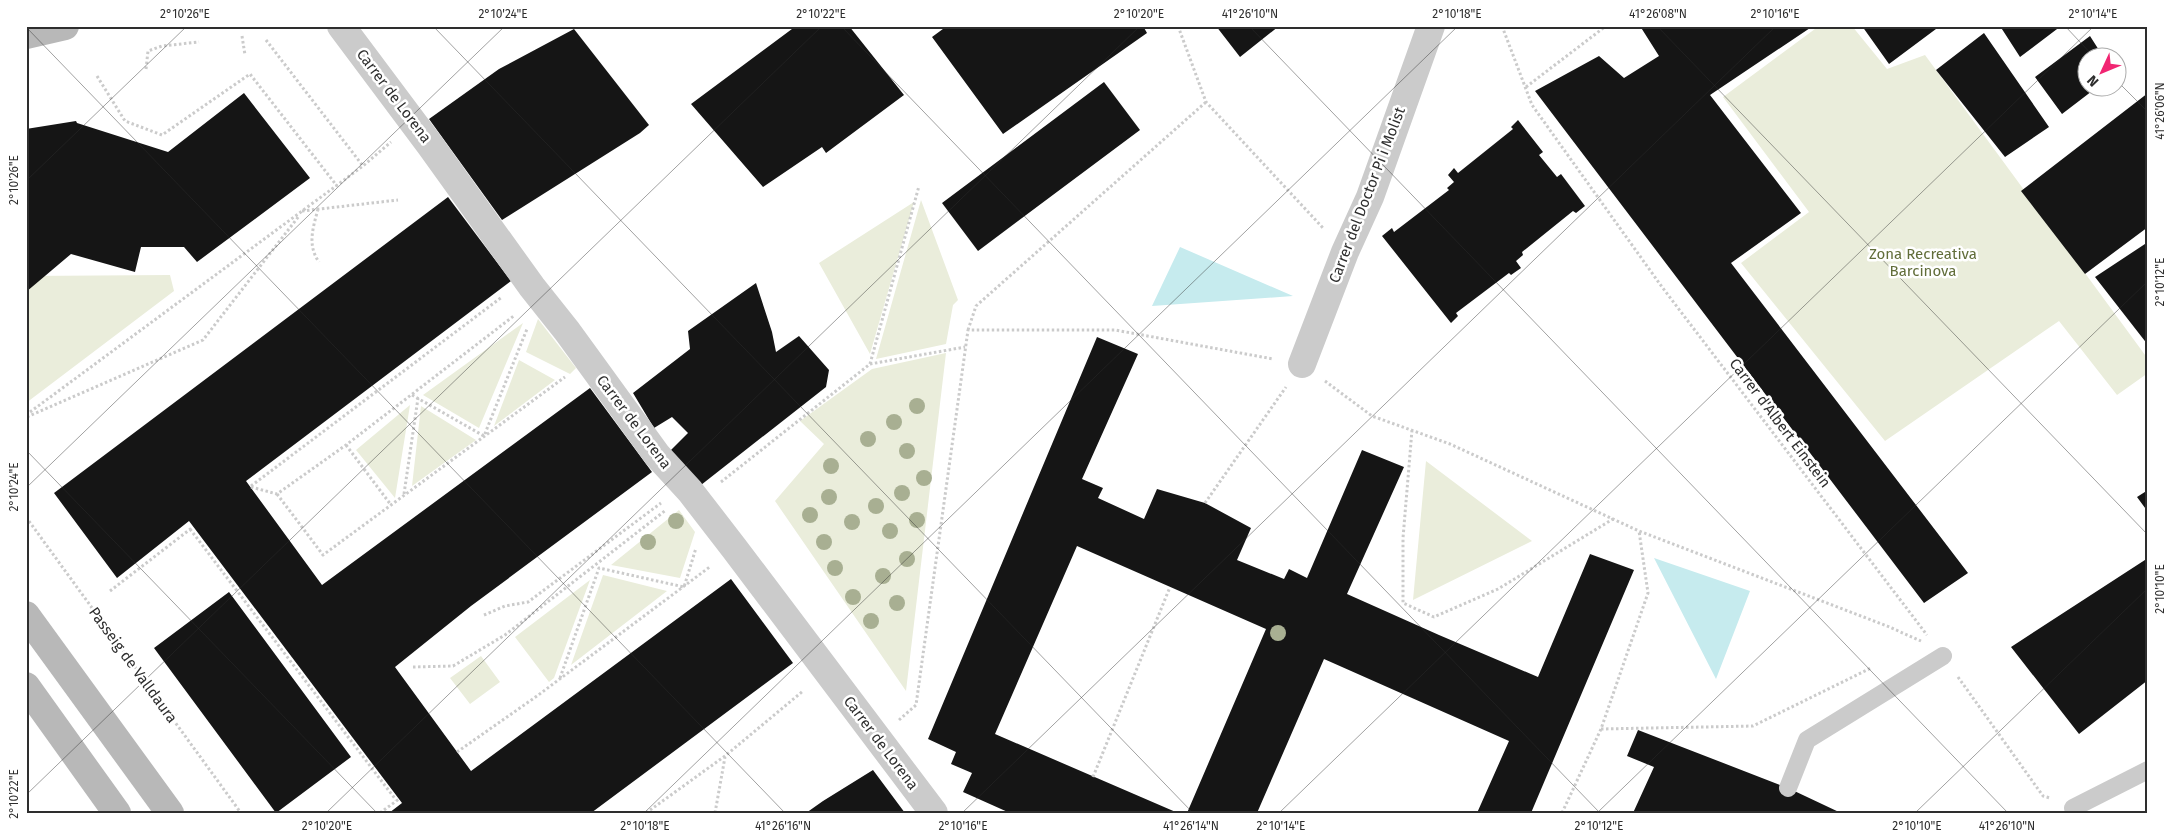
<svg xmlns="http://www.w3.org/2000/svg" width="2174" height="839" viewBox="0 0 2174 839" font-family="'Fira Sans',sans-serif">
<rect width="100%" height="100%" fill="#fff"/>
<path fill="#eaeddb" d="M1819,26H1852L1887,69L1925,55L2148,359V373L2117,395L2059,321L1885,441L1741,263L1809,212L1723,97Z
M921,200L958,300L953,305L946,344L876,359Z
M914,202L870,354L819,263Z
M170,275L174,291L26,403V276Z
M538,319L576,368L570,374L526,352Z
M523,323L479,428L423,395Z
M946,353L906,691L775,501L824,444L800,421L872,369Z
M519,360L555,380L494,426Z
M410,405L395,498L356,450Z
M421,406L476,440L412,486Z
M1426,461L1532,541L1413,600Z
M679,510L695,532L680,578L611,565Z
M603,575L667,591L571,665Z
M590,580L554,678L549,682L515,637Z
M481,656L500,682L470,704L450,678Z"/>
<path fill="#c6ebee" d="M1180,247L1293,296L1152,306Z
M1654,558L1750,591L1716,679Z"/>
<path fill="#151515" d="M796,26H849L904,95L826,153L822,147L763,187L691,104Z
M947,26H1143L1147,33L1003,134L932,37Z
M1216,26H1279L1240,57Z
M1640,26H1813L1710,95L1801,213L1731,263L1968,573L1924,603L1535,91L1599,56L1624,78L1659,56Z
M1862,26H1940L1889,64Z
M2000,26H2061L2020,57Z
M574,29L649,125L640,133L502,220L429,119L499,69Z
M1984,33L2049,127L2005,157L1936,70Z
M2090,36L2104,58H2086V88H2096L2062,114L2035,77Z
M1104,82L1140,130L978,251L942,203Z
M244,93L310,178L197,262L184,247H141L135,272L71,254L26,292V129L76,121L77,123L168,152Z
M2148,93V227L2085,274L2021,191Z
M1518,120L1543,152L1539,155L1557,177L1561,174L1585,206L1576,213L1573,211L1522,252L1523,255L1516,261L1521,268L1511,275L1509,273L1456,313L1458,316L1451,323L1382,236L1392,228L1394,232L1449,190L1447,188L1454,182L1448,175L1454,168L1458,173L1513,129L1511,127Z
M448,197L511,281L246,481L322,585L590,388L652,472L471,606L395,667L471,771L731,579L793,663L591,813H389L402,803L189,521L117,578L54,493Z
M2148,242V345L2095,277Z
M756,283L772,332L776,352L799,336L829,370L826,387L701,485L669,452L688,433L672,417L654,428L633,393L690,349L688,331Z
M1097,337L1138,354L1082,479L1103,488L1098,498L1144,519L1157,489L1205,503L1251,528L1237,560L1284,579L1289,569L1307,578L1362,450L1404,467L1347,594L1439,635L1538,677L1590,554L1634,570L1531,813H1477L1509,741L1324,659L1257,813H1187L1266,629L1077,546L995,734L1178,813H1010L963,792L972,773L951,764L956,752L928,739Z
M2148,490V512L2137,497Z
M2148,558V680L2079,734L2011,647Z
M229,592L351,757L276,813L154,648Z
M1638,730L1788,788L1841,813H1633L1654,767L1627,756Z
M873,770L905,813H806L823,801Z"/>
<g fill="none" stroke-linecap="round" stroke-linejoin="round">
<path stroke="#cbcbcb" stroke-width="3" stroke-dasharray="2.5 2.5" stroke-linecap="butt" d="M1178,26L1206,102L1323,228
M1502,26L1532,105L1662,287L1927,635
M242,36L245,55
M266,40L363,166
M146,69L148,51L162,46L199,42
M97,76L125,121L162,135L250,74L337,186
M1526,87L1606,26
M318,209C313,228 307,245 319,262
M302,211L398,200
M968,330L976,306L1206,102
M870,364L919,186
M1325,381L1372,416L1450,444L1639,531L1887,626L1921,641
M412,395L484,436L527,329
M26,415L363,166L391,142
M27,417L203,340L299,216
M1412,430L1403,538V603L1434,617L1498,589L1613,519
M346,445L391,505
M721,482L870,364L965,347
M251,486L502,297
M251,487L277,494L346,445L515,315
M277,494L323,555L565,377
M404,494L418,398
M1205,503L1286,387
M26,517L241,813
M190,529L396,800
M110,591L193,527
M484,615L505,606L528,602L661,503
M413,667L453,666L505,635L666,510
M1958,677L2043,796L2050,798
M560,678L599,568L684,587L696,548
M899,720L916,705L968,330H1115L1273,359
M1601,729L1753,726L1871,668
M457,752L537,696L711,566
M1093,777L1170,587
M380,813L399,799
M646,813L725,756L803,691
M715,813L725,757
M1562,813L1601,729L1648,593L1639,531"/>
<path stroke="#cbcbcb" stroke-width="18" d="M1788,788L1807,740L1943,656
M2073,808L2148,770"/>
<path stroke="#cbcbcb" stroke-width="28" d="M341,26L430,145L532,287L567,331L657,455L690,491L734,548L934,813
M1302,364L1345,252L1370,197L1431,26"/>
<path stroke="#b8b8b8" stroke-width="28" d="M26,35L65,26
M26,615L170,813
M26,686L117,813"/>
</g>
<g fill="#a8af92">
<circle cx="917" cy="406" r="8"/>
<circle cx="894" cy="422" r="8"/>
<circle cx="868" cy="439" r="8"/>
<circle cx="907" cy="451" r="8"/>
<circle cx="831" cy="466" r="8"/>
<circle cx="924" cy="478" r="8"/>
<circle cx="902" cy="493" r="8"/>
<circle cx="829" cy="497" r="8"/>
<circle cx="876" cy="506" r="8"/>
<circle cx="810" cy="515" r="8"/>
<circle cx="917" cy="520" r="8"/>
<circle cx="676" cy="521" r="8"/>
<circle cx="852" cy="522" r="8"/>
<circle cx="890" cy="531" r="8"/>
<circle cx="648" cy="542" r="8"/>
<circle cx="824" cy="542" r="8"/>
<circle cx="907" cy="559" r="8"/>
<circle cx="835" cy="568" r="8"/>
<circle cx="883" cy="576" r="8"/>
<circle cx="853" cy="597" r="8"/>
<circle cx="897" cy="603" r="8"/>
<circle cx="871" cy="621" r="8"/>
<circle cx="1278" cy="633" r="8"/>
</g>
<path fill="none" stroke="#2e2e2e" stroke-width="1" stroke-opacity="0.45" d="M433,26L1193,813M841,26L1600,813M1249,26L2008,813M1657,26L2148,535M2065,26L2095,58M26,27L785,813M2116,80L2148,112M26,181L187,26M26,450L377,813M26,488L505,26M26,795L822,26M326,813L1140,26M644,813L1458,26M962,813L1776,26M1279,813L2094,26M1597,813L2148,281M1915,813L2148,588"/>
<g text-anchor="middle" stroke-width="5" stroke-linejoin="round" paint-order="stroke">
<g font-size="15" fill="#2e2e2e" stroke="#fff">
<text transform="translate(394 96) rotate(53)" y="5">Carrer de Lorena</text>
<text transform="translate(1367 195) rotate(-69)" y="5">Carrer del Doctor Pi i Molist</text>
<text transform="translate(634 422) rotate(53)" y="5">Carrer de Lorena</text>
<text transform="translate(1780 423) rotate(53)" y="5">Carrer d'Albert Einstein</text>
<text transform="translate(133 665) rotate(54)" y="5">Passeig de Valldaura</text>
<text transform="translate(881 743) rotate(53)" y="5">Carrer de Lorena</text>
</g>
<g font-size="15" fill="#616d39" stroke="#fff">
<text x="1923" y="259">Zona Recreativa<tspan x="1923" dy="17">Barcinova</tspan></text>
</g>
</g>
<rect width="2174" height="839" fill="none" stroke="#ffffff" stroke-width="55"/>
<g transform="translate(2102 72) rotate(226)"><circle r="24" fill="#ffffff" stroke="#ababab"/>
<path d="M0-4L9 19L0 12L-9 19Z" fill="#f12572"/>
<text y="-8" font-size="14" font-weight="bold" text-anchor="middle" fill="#2e2e2e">N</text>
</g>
<rect x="28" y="28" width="2118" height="784" fill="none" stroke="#2e2e2e" stroke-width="2"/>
<g font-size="12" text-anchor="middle" fill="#2e2e2e">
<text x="185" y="18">2°10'26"E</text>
<text x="503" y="18">2°10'24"E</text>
<text x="821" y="18">2°10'22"E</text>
<text x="1139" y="18">2°10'20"E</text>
<text x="1250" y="18">41°26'10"N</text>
<text x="1457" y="18">2°10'18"E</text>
<text x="1658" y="18">41°26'08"N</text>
<text x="1775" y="18">2°10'16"E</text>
<text x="2093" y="18">2°10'14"E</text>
<text transform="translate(2160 111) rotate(-90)" y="4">41°26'06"N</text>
<text transform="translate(14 180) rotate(-90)" y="4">2°10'26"E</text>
<text transform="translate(2160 282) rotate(-90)" y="4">2°10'12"E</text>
<text transform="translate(14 487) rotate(-90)" y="4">2°10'24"E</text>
<text transform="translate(2160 589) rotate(-90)" y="4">2°10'10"E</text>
<text transform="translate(14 794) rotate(-90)" y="4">2°10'22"E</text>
<text x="327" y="830">2°10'20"E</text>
<text x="645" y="830">2°10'18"E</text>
<text x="783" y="830">41°26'16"N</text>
<text x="963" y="830">2°10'16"E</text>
<text x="1191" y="830">41°26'14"N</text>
<text x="1281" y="830">2°10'14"E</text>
<text x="1599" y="830">2°10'12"E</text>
<text x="1917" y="830">2°10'10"E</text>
<text x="2007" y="830">41°26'10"N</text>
</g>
</svg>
